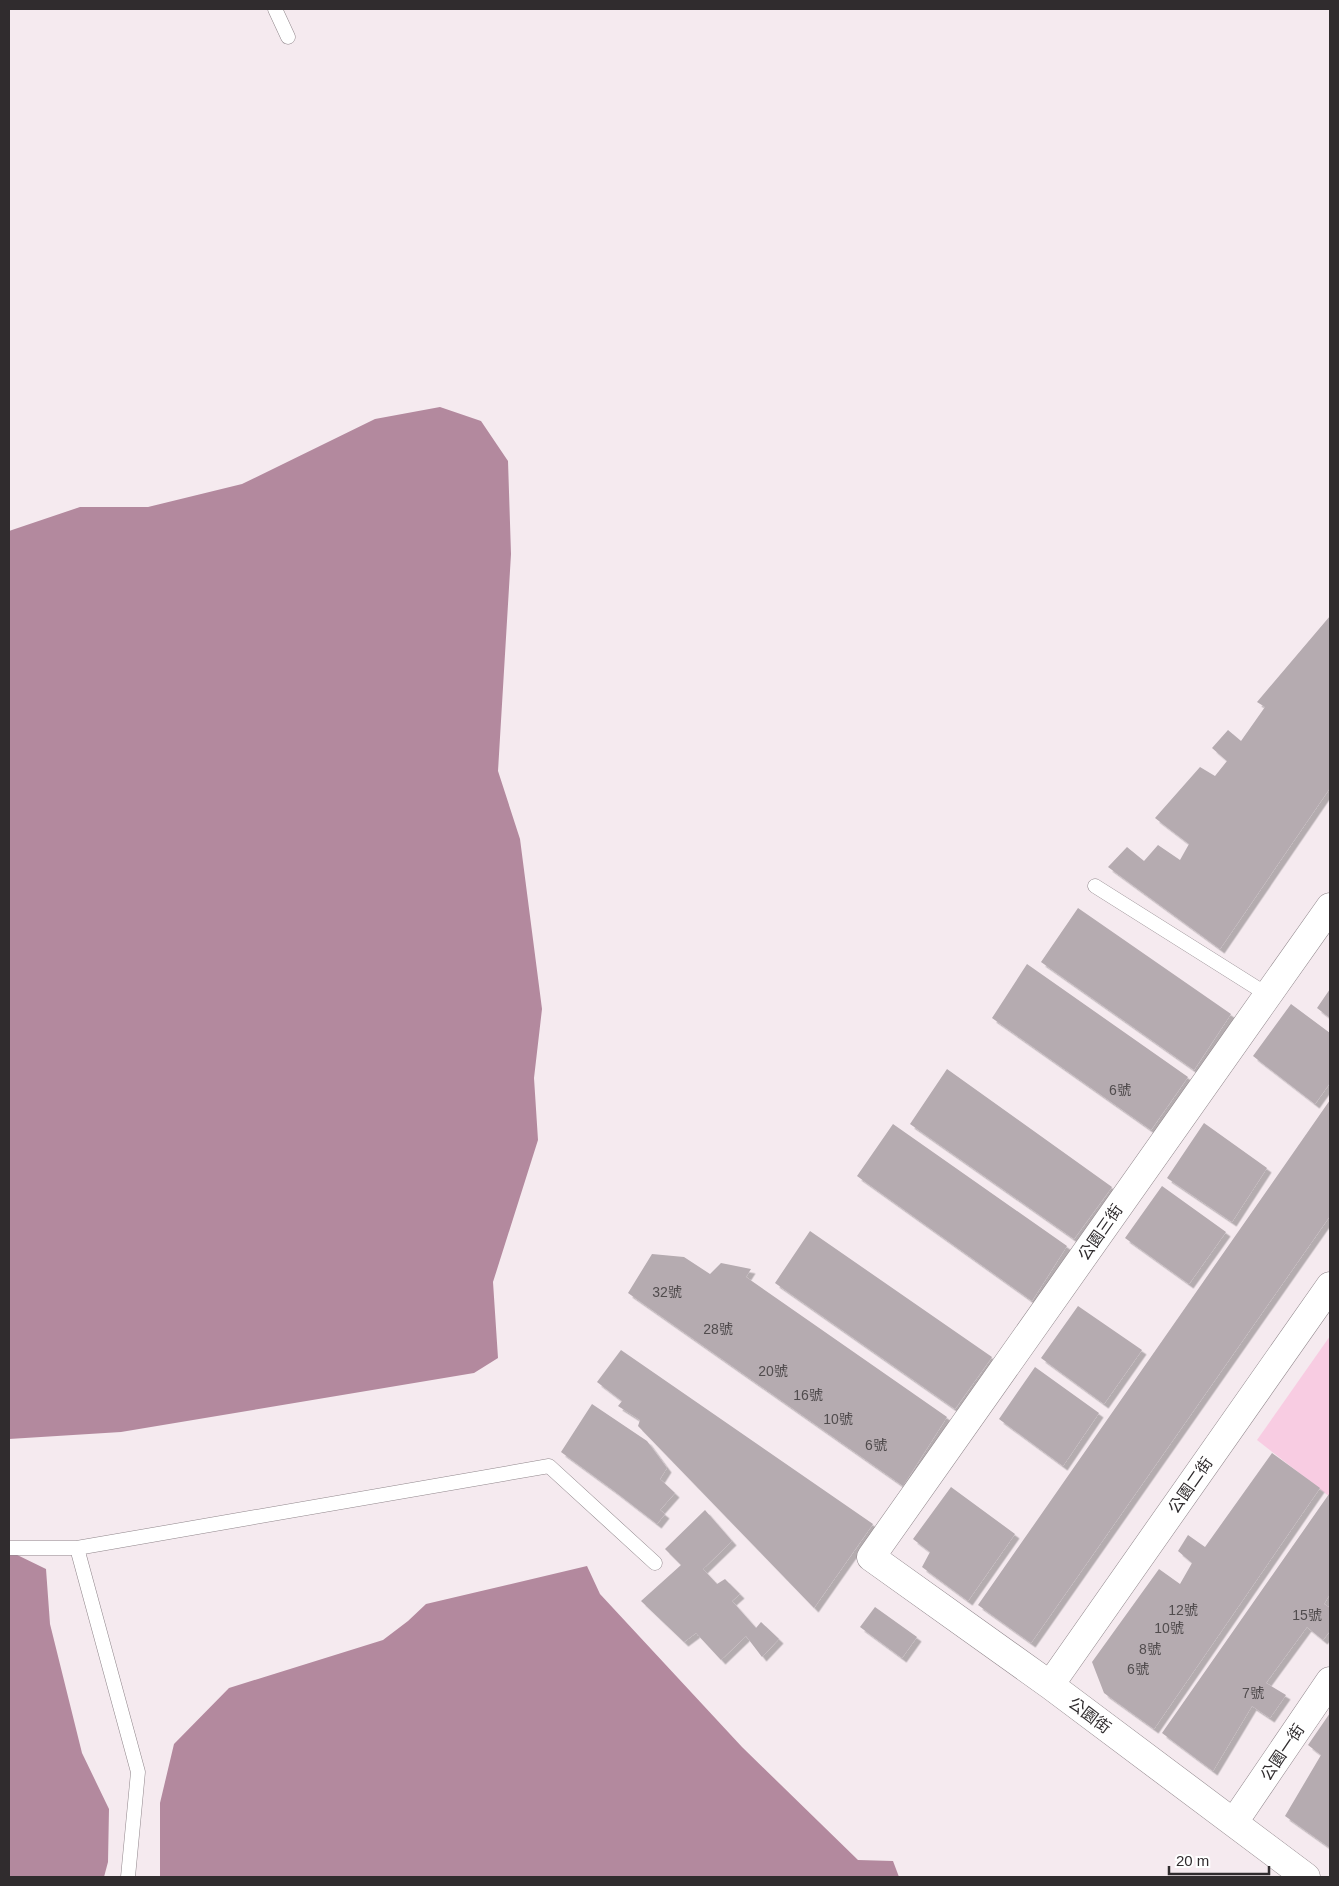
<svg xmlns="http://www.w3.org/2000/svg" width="1339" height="1886" viewBox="0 0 1339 1886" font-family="Helvetica,'Noto Sans TC',sans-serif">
<defs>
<filter id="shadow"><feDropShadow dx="4.5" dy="4.5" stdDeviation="0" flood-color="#0004"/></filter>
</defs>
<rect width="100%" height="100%" fill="#f5eaef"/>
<path fill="#f8cce2" d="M1330,1336V1497L1257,1440Z"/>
<path fill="#b3899e" d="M440,407L481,421L508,461L511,554L498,771L520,839L542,1009L534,1078L538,1140L493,1282L498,1358L474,1373L121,1432L9,1439V531L80,507H148L242,484L375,419Z
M9,1551L46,1569L50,1624L82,1753L109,1809L108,1862L104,1877H9Z
M587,1566L600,1594L742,1747L858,1860L893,1861L899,1877H160V1803L174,1744L229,1688L383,1640L408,1621L426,1604Z"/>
<path fill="#b5abb0" filter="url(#shadow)" d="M1330,616V788L1220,949L1108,867L1127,847L1144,861L1158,845L1180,860L1189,844L1155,818L1200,767L1215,776L1227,761L1212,748L1228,730L1241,741L1265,707L1257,702Z
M1078,908L1231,1014L1194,1070L1041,962Z
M1027,964L1188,1077L1151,1130L992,1018Z
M1330,989V1018L1317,1008Z
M1291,1004L1330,1033V1083L1315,1104L1253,1056Z
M947,1069L1112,1187L1074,1239L910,1124Z
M1330,1100V1216L1031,1643L978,1605Z
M1204,1123L1267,1168L1232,1222L1167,1178Z
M893,1124L1067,1246L1032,1301L857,1176Z
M1162,1186L1226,1232L1189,1284L1125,1238Z
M810,1231L992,1357L955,1409L775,1283Z
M652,1254L684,1257L710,1274L721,1263L751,1269L746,1277L947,1417L903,1486L628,1293Z
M1078,1306L1142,1350L1104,1404L1041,1358Z
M621,1350L873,1524L814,1608L638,1426L640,1420L618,1406L622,1401L597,1382Z
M1035,1367L1099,1413L1063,1466L999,1419Z
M592,1404L647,1441L667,1468L660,1479L675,1493L660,1510L665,1514L657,1524L613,1490L561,1452Z
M1272,1453L1320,1488L1154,1729L1104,1693L1092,1662L1159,1569L1180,1584L1192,1563L1178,1551L1188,1535L1205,1547Z
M951,1487L1015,1534L968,1601L922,1567L930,1552L913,1539Z
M1329,1494L1330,1495V1594L1324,1604L1330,1608V1631L1323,1640L1307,1627L1266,1683L1286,1695L1270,1718L1252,1706L1213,1771L1162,1733Z
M705,1510L732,1541L703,1569L717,1584L725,1579L740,1594L732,1601L756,1628L761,1622L779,1639L762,1657L746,1636L721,1660L696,1633L684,1642L641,1601L681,1565L665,1549Z
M875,1607L917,1637L902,1658L860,1627Z
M1330,1713V1848L1285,1816L1321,1755L1308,1745Z"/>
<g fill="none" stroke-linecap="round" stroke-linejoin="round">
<defs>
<path id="service" d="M275,9L288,37
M1095,886L1268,995
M9,1548H77L549,1466L655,1563
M77,1548L138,1772L128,1877"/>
<path id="minor" d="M1050,1685L1330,1286
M1234,1822L1330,1681
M1306,1877L1050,1685L871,1557L1330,907"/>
</defs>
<use href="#service" stroke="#90868b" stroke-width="15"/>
<use href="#minor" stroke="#90868b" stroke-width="29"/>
<use href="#service" stroke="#fff" stroke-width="14"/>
<use href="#minor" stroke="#fff" stroke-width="28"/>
</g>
<g text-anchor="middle" stroke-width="4" stroke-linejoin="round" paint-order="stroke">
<g font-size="14" fill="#514c4e">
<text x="1120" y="1095">6號</text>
<text x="667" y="1297">32號</text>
<text x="718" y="1334">28號</text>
<text x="773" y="1376">20號</text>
<text x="808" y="1400">16號</text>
<text x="838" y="1424">10號</text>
<text x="876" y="1450">6號</text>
<text x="1183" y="1615">12號</text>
<text x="1307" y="1620">15號</text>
<text x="1169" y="1633">10號</text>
<text x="1150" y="1654">8號</text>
<text x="1138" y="1674">6號</text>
<text x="1253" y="1698">7號</text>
</g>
<g font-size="16" fill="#302c2e" stroke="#fff">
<text transform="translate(1100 1232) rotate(-55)" y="6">公園三街</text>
<text transform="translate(1190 1485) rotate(-55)" y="6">公園二街</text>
<text transform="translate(1090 1715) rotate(37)" y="6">公園街</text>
<text transform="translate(1282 1752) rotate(-56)" y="6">公園一街</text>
</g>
</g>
<rect width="1339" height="1886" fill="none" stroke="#302c2e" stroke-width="20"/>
<path d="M1169 1866v8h100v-8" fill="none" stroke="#302c2e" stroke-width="2.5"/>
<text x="1176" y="1866" font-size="15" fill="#302c2e" stroke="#ffffff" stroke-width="4" paint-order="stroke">20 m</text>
</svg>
